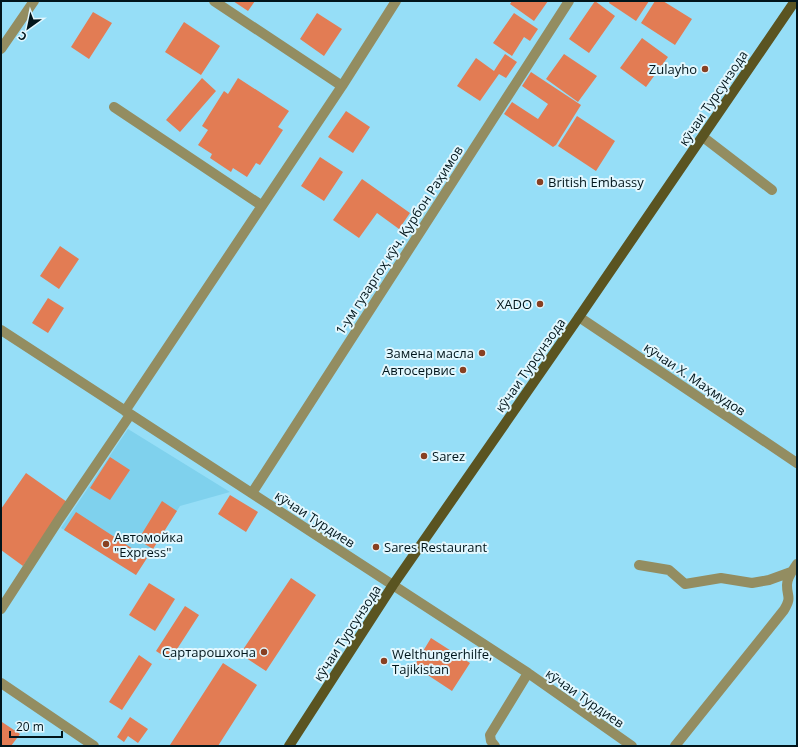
<svg xmlns="http://www.w3.org/2000/svg" width="798" height="747" viewBox="0 0 798 747" font-family="'Open Sans',sans-serif">
<rect width="100%" height="100%" fill="#96def7"/>
<path fill="#7fd1ed" d="M128,429L230,492L180,506L136,575L61,528Z"/>
<path fill="#e27c54" d="M233,1H255L248,11Z
M512,1H548L534,21L510,4Z
M595,1L615,16L589,53L569,39Z
M610,1H649L636,21L609,3Z
M655,1H663L692,19L675,45L641,23Z
M93,12L112,23L89,59L71,47Z
M317,13L342,29L324,56L300,39Z
M514,13L538,29L530,41L524,37L512,56L493,43Z
M184,22L220,46L201,75L165,52Z
M642,38L668,57L646,87L620,68Z
M505,54L517,62L506,78L499,74L480,101L457,86L476,58L494,71Z
M564,54L597,76L578,102L546,79Z
M531,72L581,105L556,145L553,147L504,114L512,102L538,119L548,104L522,86Z
M202,78L216,91L180,132L166,120Z
M238,78L289,111L278,127L283,130L260,165L256,163L247,177L233,168L231,172L210,158L212,154L198,145L208,130L202,126L224,91L228,94Z
M346,111L370,127L353,153L328,137Z
M577,116L615,141L596,171L558,146Z
M320,157L343,172L324,201L301,186Z
M362,179L410,213L399,229L377,213L359,238L333,220Z
M60,246L79,259L59,289L40,276Z
M48,298L64,308L48,333L32,323Z
M110,457L130,470L110,500L90,488Z
M26,473L67,502L23,566L1,550V509Z
M230,495L258,512L246,532L218,514Z
M162,501L177,511L153,549L138,540Z
M76,512L147,558L136,575L64,530Z
M291,578L316,595L266,671L240,654Z
M149,583L175,599L155,631L129,615Z
M185,606L199,615L170,660L156,651Z
M431,638L470,663L452,691L414,666Z
M139,655L152,664L122,710L109,702Z
M223,663L257,685L218,746H173L170,745Z
M130,717L148,729L138,743L128,736L124,742L117,737Z
M2,722L20,734L11,746H1Z"/>
<g fill="none" stroke-linecap="round" stroke-linejoin="round">
<path stroke="#938d61" stroke-width="10" d="M214,1L342,86
M1,49L34,1
M114,107L261,205
M703,137L772,190
M579,317L797,463
M1,330L528,673L632,746
M125,411L342,86L396,1
M252,493L569,1
M639,565L669,570L685,584L721,578L752,583L769,580L791,572
M1,609L58,521L130,415
M1,683L94,746
M495,746L491,741L490,735L528,673
M675,746L784,610C792,596 787,598 787,585C787,577 793,570 797,564"/>
<path stroke="#5a5421" stroke-width="10" d="M289,746L393,585L579,317L795,1"/>
</g>
<g fill="#884022" stroke="#e2f7fe" stroke-width="1.5">
<circle cx="705" cy="69" r="4"/>
<circle cx="540" cy="182" r="4"/>
<circle cx="540" cy="304" r="4"/>
<circle cx="482" cy="353" r="4"/>
<circle cx="463" cy="370" r="4"/>
<circle cx="424" cy="456" r="4"/>
<circle cx="106" cy="544" r="4"/>
<circle cx="376" cy="547" r="4"/>
<circle cx="264" cy="652" r="4"/>
<circle cx="384" cy="661" r="4"/>
</g>
<g text-anchor="middle" stroke-width="4" stroke-linejoin="round" paint-order="stroke">
<g font-size="13" fill="#01151b" stroke="#e2f7fe" text-anchor="end">
<text x="697" y="74">Zulayho</text>
<text x="548" y="187" text-anchor="start">British Embassy</text>
<text x="532" y="309">XADO</text>
<text x="474" y="358">Замена масла</text>
<text x="455" y="375">Автосервис</text>
<text x="432" y="461" text-anchor="start">Sarez</text>
<text x="114" y="542" text-anchor="start">Автомойка<tspan x="114" dy="15">"Express"</tspan></text>
<text x="384" y="552" text-anchor="start">Sares Restaurant</text>
<text x="256" y="657">Сартарошхона</text>
<text x="392" y="659" text-anchor="start">Welthungerhilfe,<tspan x="392" dy="15">Tajikistan</tspan></text>
</g>
<g font-size="13" fill="#01151b" stroke="#e2f7fe">
<text transform="translate(713 98) rotate(-56)" y="5">кӯчаи Турсунзода</text>
<text transform="translate(399 240) rotate(-57)" y="5">1-ум гузаргоҳ кӯч. Қурбон Раҳимов</text>
<text transform="translate(530 365) rotate(-55)" y="5">кӯчаи Турсунзода</text>
<text transform="translate(695 379) rotate(34)" y="5">кӯчаи Х. Маҳмудов</text>
<text transform="translate(315 519) rotate(33)" y="5">кӯчаи Турдиев</text>
<text transform="translate(347 633) rotate(-57)" y="5">кӯчаи Турсунзода</text>
<text transform="translate(585 698) rotate(35)" y="5">кӯчаи Турдиев</text>
</g>
</g>
<rect width="798" height="747" fill="none" stroke="#01151b" stroke-width="4"/>
<g transform="translate(28 28) rotate(213)" stroke="#e2f7fe" stroke-width="3" paint-order="stroke">
<path d="M0-3L7 15L0 10L-7 15Z" fill="#01151b"/>
<text y="-6" font-size="11" font-weight="bold" text-anchor="middle" fill="#01151b">С</text>
</g>
<path d="M10 731v6h52v-6" fill="none" stroke="#01151b" stroke-width="2"/>
<text x="16" y="731" font-size="12" fill="#01151b" stroke="#e2f7fe" stroke-width="3" paint-order="stroke">20 m</text>
</svg>
